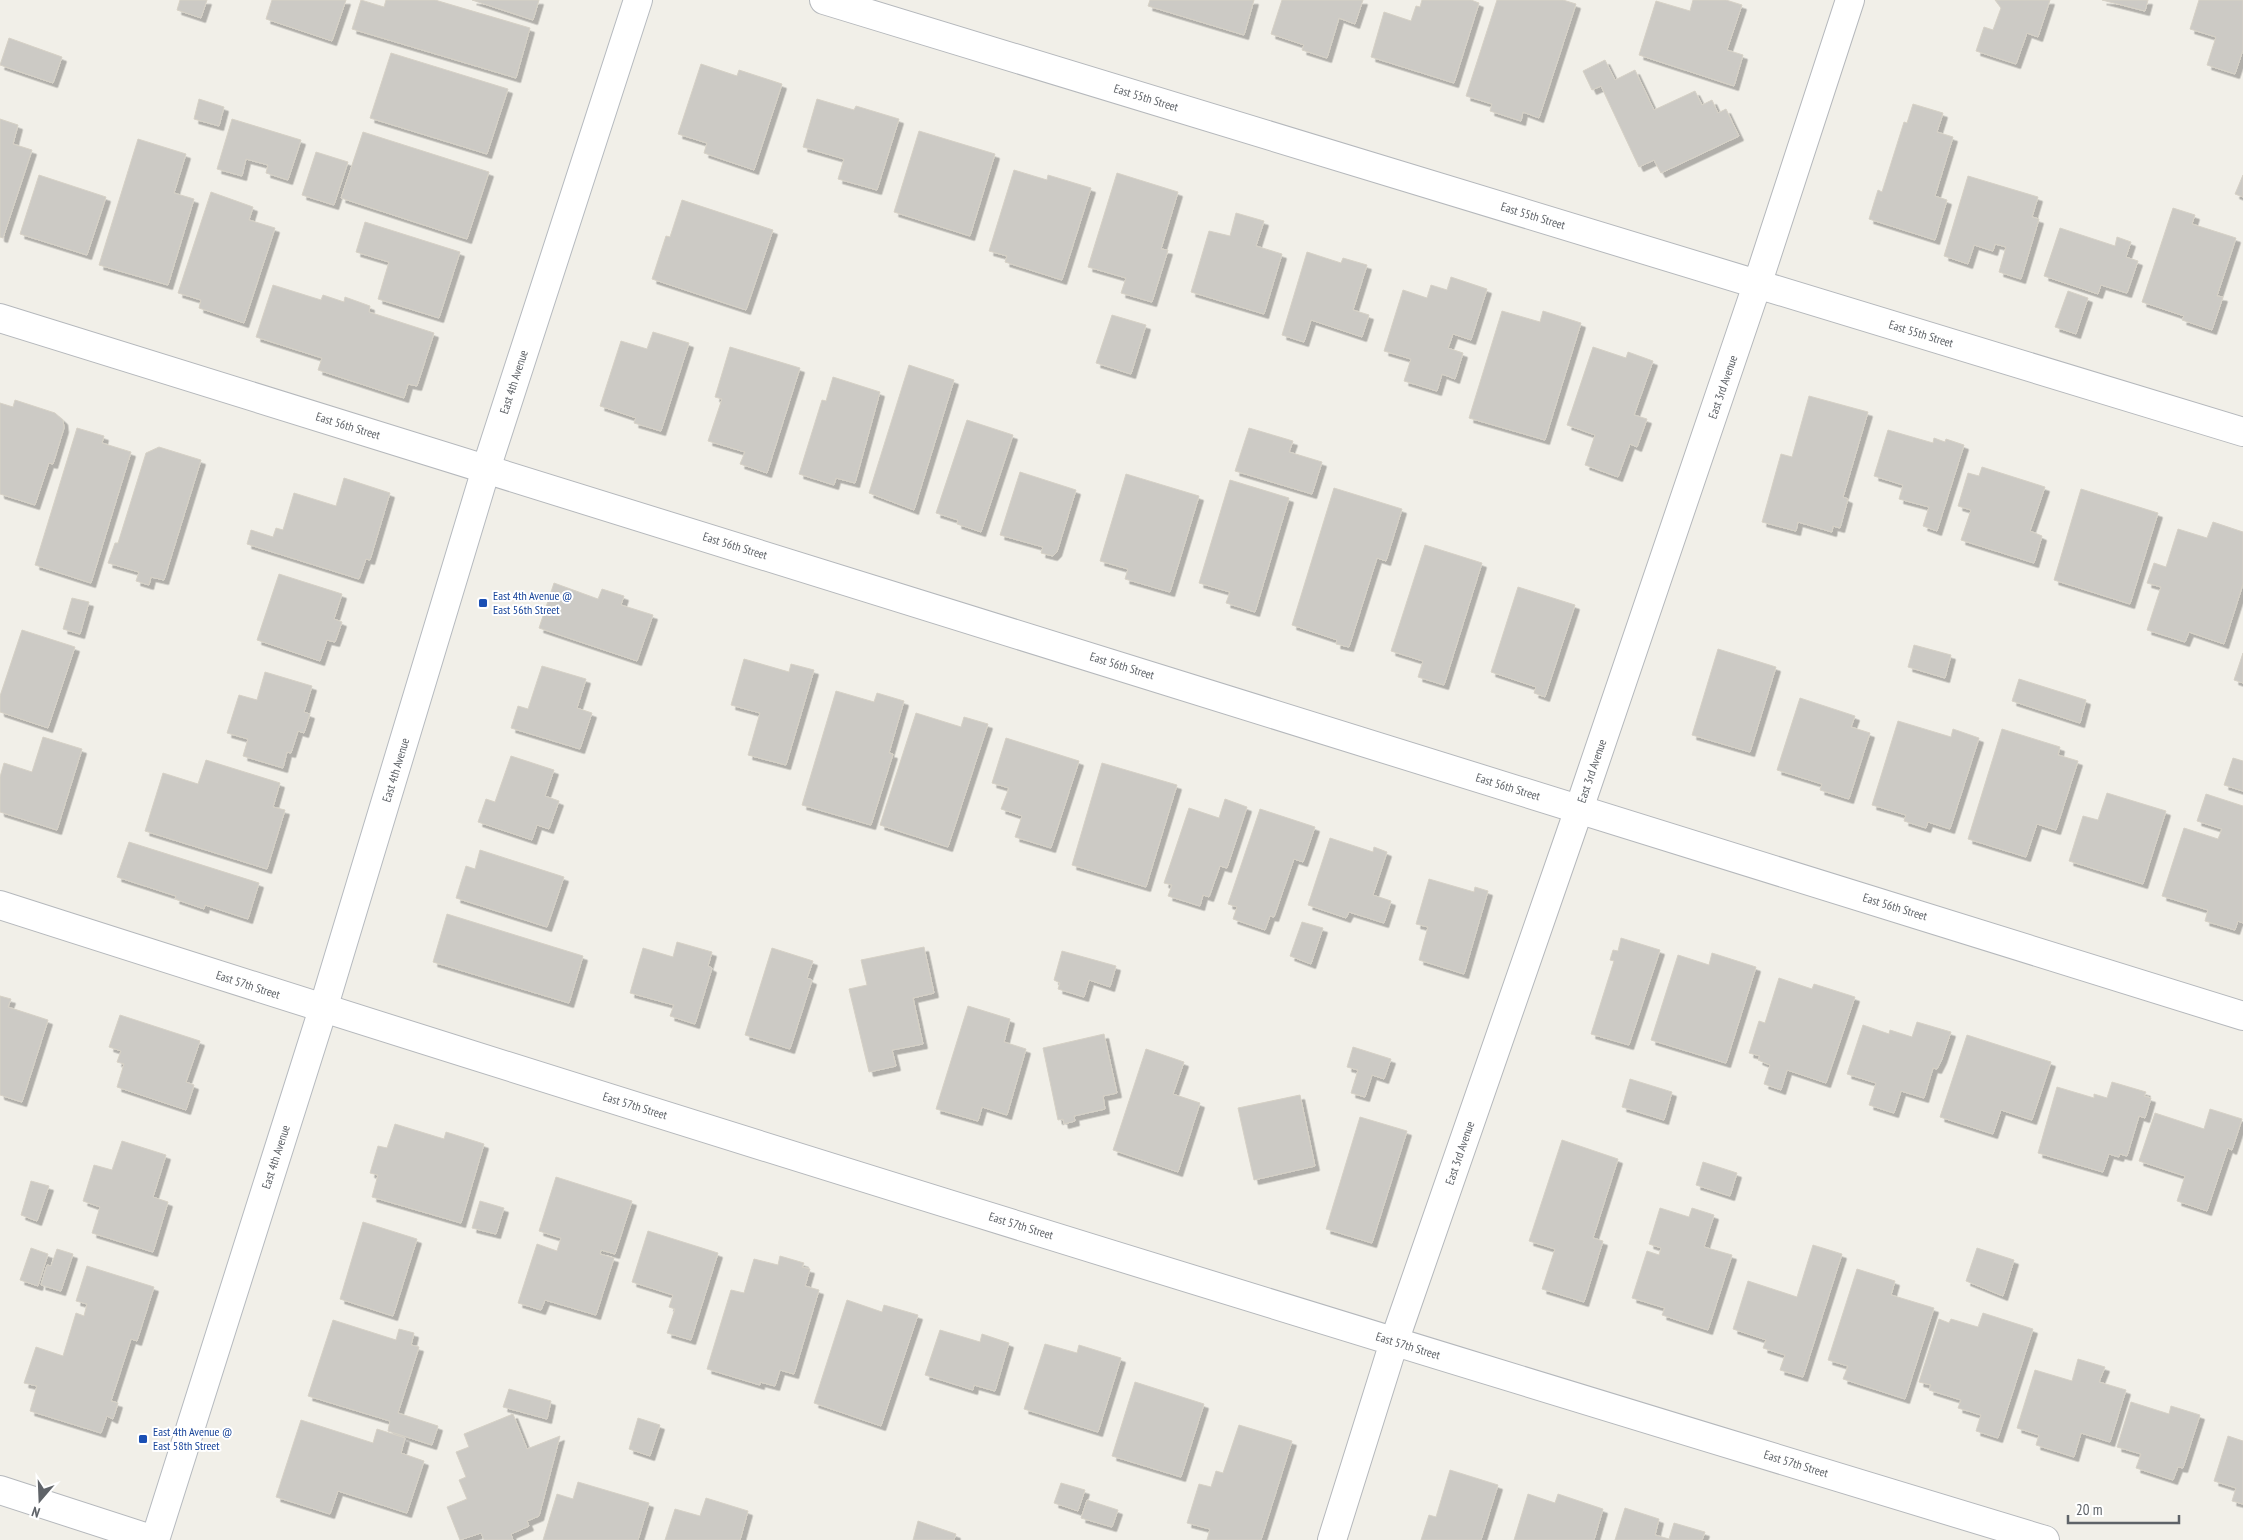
<svg xmlns="http://www.w3.org/2000/svg" width="2243" height="1540" viewBox="0 0 2243 1540" font-family="'PT Sans Narrow',sans-serif">
<defs>
<filter id="shadow"><feDropShadow dx="4.5" dy="4.5" stdDeviation="0" flood-color="#0004"/></filter>
</defs>
<rect width="100%" height="100%" fill="#f1efe8"/>
<path fill="#cccac5" stroke="#d6d1c6" filter="url(#shadow)" d="M180,0H207L201,18L177,10Z
M272,0H346L332,41L266,19Z
M361,0L384,7L386,0H435L530,28L516,78L352,29Z
M472,0H539L533,20Z
M1150,0H1254L1244,35L1148,6Z
M1282,0H1363L1355,24L1339,18L1327,58L1302,50L1304,45L1271,34Z
M1422,0H1471L1479,3L1454,83L1371,57L1384,12L1411,21L1416,6L1420,7Z
M1497,0H1563L1576,4L1539,118L1523,112L1521,121L1490,111L1492,104L1466,96Z
M1693,0H1726L1742,5L1727,50L1743,55L1734,86L1639,55L1656,1L1690,11Z
M1995,0H2050L2038,37L2027,33L2016,64L1976,51L1984,27L1993,30L2001,8Z
M2102,0H2148L2145,11Z
M2199,0H2243V50L2235,74L2207,65L2216,37L2190,29Z
M9,38L62,57L53,83L0,65Z
M391,53L508,89L487,154L370,118Z
M1605,60L1615,80L1635,70L1654,110L1695,91L1702,105L1712,100L1718,113L1726,109L1739,136L1661,173L1654,160L1639,167L1601,86L1592,90L1583,71Z
M701,64L737,76L739,70L782,84L754,170L704,153L707,143L678,134Z
M199,99L224,107L219,126L194,119Z
M817,99L854,110L856,106L899,119L877,190L838,179L844,159L803,147Z
M1913,104L1943,113L1937,132L1953,137L1935,196L1947,200L1935,240L1869,219L1878,190L1882,192L1904,122L1907,123Z
M0,119L18,125L13,144L32,150L3,238L0,237Z
M232,119L301,140L288,180L266,173L268,165L246,159L242,176L217,169Z
M919,131L995,154L970,236L894,212Z
M363,132L489,172L467,239L341,198Z
M138,139L186,154L174,193L194,199L168,285L99,265Z
M316,152L348,162L334,205L302,195Z
M1014,170L1047,180L1048,175L1091,188L1062,280L1005,262L1007,256L989,251Z
M1117,173L1178,192L1161,249L1168,250L1152,302L1121,293L1126,278L1088,267Z
M39,175L106,197L87,255L20,234Z
M2243,175V197L2235,194Z
M1968,176L2038,197L2032,217L2039,219L2021,279L1999,272L2006,247L1995,244L1993,251L1974,245L1968,264L1944,256Z
M211,192L253,207L249,220L275,228L244,323L199,308L201,300L178,293Z
M682,200L773,230L746,310L652,279L666,236L670,237Z
M2173,208L2195,215L2192,224L2236,238L2217,296L2223,297L2212,330L2182,320L2184,316L2142,302Z
M1236,213L1264,221L1256,246L1282,254L1264,314L1191,292L1209,231L1230,236Z
M365,222L460,252L439,318L378,299L389,262L356,252Z
M2060,228L2115,246L2117,237L2131,242L2126,257L2138,261L2127,293L2101,285L2098,294L2044,276Z
M1307,252L1341,263L1343,258L1367,265L1353,310L1369,315L1362,337L1311,320L1304,342L1282,335Z
M1451,277L1487,289L1471,340L1453,334L1448,348L1463,353L1455,379L1442,374L1437,391L1404,381L1411,359L1384,351L1403,290L1427,298L1431,285L1447,290Z
M273,285L321,300L323,295L344,302L345,297L370,306L369,312L434,333L417,386L408,384L404,398L318,370L322,358L256,337Z
M2068,291L2088,298L2076,334L2055,327Z
M1502,311L1540,322L1543,311L1581,323L1545,440L1469,418Z
M1112,315L1146,325L1131,374L1096,363Z
M653,332L689,343L661,431L634,423L636,418L600,406L621,341L647,349Z
M730,347L800,368L767,473L740,464L745,452L708,441L722,399L715,397Z
M1593,347L1626,358L1628,352L1653,361L1634,415L1647,419L1637,447L1630,444L1618,477L1585,465L1595,435L1567,425Z
M909,365L954,380L914,510L869,493Z
M833,377L880,392L855,483L836,478L834,485L799,474L822,400L826,401Z
M1809,396L1868,412L1843,497L1848,499L1840,528L1833,526L1832,532L1798,522L1796,531L1762,522L1781,454L1792,457Z
M15,400L55,413L63,420L64,428L53,464L49,463L35,505L0,494V403L13,407Z
M967,420L1013,435L981,532L957,524L958,520L936,513Z
M77,428L104,436L102,443L131,452L91,583L35,565Z
M1249,428L1293,441L1289,452L1322,462L1312,494L1235,471Z
M1888,430L1933,443L1934,438L1945,442L1946,439L1964,445L1937,531L1923,526L1929,507L1899,499L1903,485L1874,476Z
M159,447L201,460L164,580L151,577L149,585L136,581L139,572L108,563L115,543H118L146,453Z
M1982,467L2045,487L2030,531L2042,536L2034,563L1961,540L1971,510L1958,506L1968,473L1979,476Z
M1020,472L1076,490L1057,552L1053,556L1041,553L1043,547L1000,535Z
M1126,474L1199,496L1170,592L1125,579L1128,569L1100,561Z
M344,478L390,493L370,560L366,559L359,579L247,544L251,530L273,537L276,528L283,530L294,493L336,506Z
M1230,480L1289,498L1255,612L1226,603L1230,592L1199,583Z
M1334,488L1402,509L1386,561L1377,558L1349,647L1336,644L1337,640L1292,625Z
M2081,489L2158,513L2130,604L2054,580Z
M2213,522L2243,532V584L2224,644L2189,632L2185,642L2147,630L2161,587L2147,583L2154,563L2166,567L2178,529L2207,538Z
M1425,545L1482,563L1444,685L1418,677L1423,661L1391,651Z
M279,574L342,594L334,619L342,622L335,642L327,640L320,661L257,640Z
M554,583L598,599L602,589L624,596L621,605L653,615L637,661L539,628Z
M1518,587L1575,605L1545,697L1534,693L1536,687L1491,672Z
M72,598L89,602L80,634L63,629Z
M22,630L75,647L48,728L0,712V696Z
M1914,645L1951,655L1945,678L1908,667Z
M1718,649L1776,667L1750,752L1692,735Z
M2243,653V683L2234,680Z
M744,659L789,672L791,664L814,670L786,765L748,755L760,713L731,705Z
M542,666L586,679L577,708L592,713L580,749L511,728L518,706L528,709Z
M265,672L312,686L304,712L310,714L304,733L298,731L291,753L287,752L283,768L243,756L248,739L227,733L239,695L257,700Z
M2019,679L2086,700L2080,723L2012,701Z
M836,691L874,702L877,693L904,701L889,753L893,754L871,825L802,805Z
M1800,698L1855,716L1851,727L1870,733L1849,799L1820,790L1822,784L1777,770Z
M916,713L961,727L964,717L988,724L948,847L880,825Z
M1898,721L1951,737L1953,729L1979,738L1950,829L1928,822L1926,828L1904,821L1906,815L1872,805Z
M2002,729L2060,747L2058,755L2078,761L2056,830L2037,824L2026,857L1968,839Z
M43,737L82,749L57,830L0,812V777L4,763L32,772Z
M1006,738L1079,761L1051,848L1015,837L1022,816L1001,809L1009,788L992,783Z
M511,756L554,770L545,796L559,801L549,829L537,825L532,840L478,822L486,799L495,802Z
M2233,758L2243,761V791L2224,785Z
M206,760L280,783L273,807L285,810L267,869L145,831L163,773L198,784Z
M1102,763L1177,785L1146,887L1072,865Z
M2107,793L2166,811L2143,884L2069,861L2083,816L2098,820Z
M2206,794L2243,806V923L2238,921L2235,930L2205,921L2208,910L2162,896L2184,828L2218,839L2222,829L2197,821Z
M1225,799L1247,807L1227,868L1220,866L1209,897L1203,895L1200,906L1168,896L1172,885L1164,883L1189,808L1219,818Z
M1260,809L1315,827L1303,862L1294,859L1274,917L1270,916L1265,930L1233,919L1237,907L1228,904Z
M1330,838L1373,852L1374,847L1387,852L1373,895L1391,901L1384,923L1349,912L1346,918L1308,905Z
M129,842L259,883L248,919L205,905L204,909L175,899L176,896L117,877Z
M480,850L564,877L547,927L456,898L466,866L475,869Z
M1429,879L1474,892L1475,887L1488,891L1464,974L1419,960L1428,927L1416,924Z
M447,914L583,956L569,1003L433,962Z
M1302,922L1323,928L1311,964L1290,956Z
M1621,938L1660,950L1629,1045L1591,1034L1614,961L1610,960L1613,950L1618,951Z
M677,942L712,952L708,966L712,968L695,1024L670,1016L674,1005L630,993L643,948L673,957Z
M924,947L934,993L913,998L923,1044L892,1050L896,1066L869,1072L849,989L867,985L861,960Z
M772,948L813,961L807,978L812,980L790,1049L745,1035Z
M1062,951L1116,966L1110,987L1089,980L1084,997L1058,989L1060,983L1054,980Z
M1712,953L1756,967L1726,1063L1651,1040L1678,955L1709,965Z
M1779,978L1812,989L1814,984L1855,997L1826,1083L1787,1070L1781,1090L1764,1084L1770,1065L1758,1060L1760,1056L1749,1053L1759,1021L1765,1023Z
M0,996L11,999L8,1007L48,1020L22,1102L0,1095Z
M968,1006L1010,1019L1004,1042L1026,1049L1007,1115L982,1107L978,1121L936,1109Z
M120,1015L200,1041L186,1082L194,1085L186,1110L117,1087L124,1064L117,1062L121,1051L109,1047Z
M1917,1022L1951,1032L1942,1059L1937,1069L1933,1068L1924,1098L1901,1091L1894,1113L1869,1105L1876,1083L1847,1074L1863,1025L1889,1034L1890,1030L1912,1037Z
M1104,1034L1117,1093L1103,1096L1105,1109L1074,1116L1075,1121L1064,1124L1063,1119L1058,1120L1043,1048Z
M1967,1035L2051,1062L2032,1120L2001,1110L1993,1134L1940,1117Z
M1353,1047L1391,1059L1384,1079L1372,1075L1365,1097L1351,1093L1358,1070L1347,1067Z
M1146,1049L1184,1062L1173,1094L1200,1103L1178,1172L1113,1150Z
M1630,1079L1672,1092L1664,1120L1622,1107Z
M2112,1082L2146,1092L2144,1096L2151,1098L2145,1118L2139,1116L2127,1156L2120,1154L2119,1157L2109,1154L2103,1172L2038,1153L2057,1087L2094,1098V1094L2107,1098Z
M1300,1095L1315,1166L1254,1180L1238,1108Z
M2210,1109L2242,1119L2232,1150L2228,1148L2207,1211L2177,1201L2185,1176L2139,1161L2155,1113L2204,1129Z
M1360,1117L1407,1131L1372,1243L1326,1229Z
M395,1124L444,1139L446,1132L484,1144L461,1223L372,1197L378,1175L370,1173L378,1146L387,1148Z
M1562,1140L1618,1159L1593,1238L1603,1241L1584,1302L1542,1289L1555,1249L1529,1241Z
M122,1141L166,1155L153,1197L168,1202L153,1252L92,1233L100,1207L83,1201L94,1165L112,1170Z
M1703,1162L1737,1173L1730,1196L1696,1185Z
M556,1177L632,1201L615,1254L601,1250L600,1254L614,1258L596,1315L545,1300L541,1310L518,1303L537,1244L557,1251L561,1238L539,1231Z
M31,1181L49,1186L37,1221L21,1215Z
M480,1201L504,1208L496,1234L472,1228Z
M1660,1208L1689,1217L1692,1208L1714,1215L1704,1247L1732,1255L1708,1330L1662,1315L1665,1308L1632,1298L1647,1251L1659,1255L1661,1248L1649,1244Z
M363,1222L417,1239L393,1316L340,1299Z
M648,1231L718,1253L691,1340L667,1333L675,1309L669,1307L673,1295L632,1282Z
M1813,1245L1842,1254L1803,1377L1780,1370L1785,1355L1763,1348L1766,1340L1733,1329L1748,1281L1797,1297Z
M31,1248L48,1254L38,1286L20,1280Z
M1977,1248L2014,1260L2003,1296L1966,1281Z
M57,1249L73,1254L61,1291L41,1285L47,1265L51,1266Z
M780,1256L804,1263L802,1267L810,1269L805,1286L819,1290L794,1374L780,1370L775,1386L760,1382V1385L707,1369L731,1290L744,1293L754,1259L778,1265Z
M87,1266L154,1287L137,1341L131,1339L111,1401L118,1403L113,1419L107,1416L101,1433L30,1411L37,1386L24,1383L36,1347L63,1356L76,1313L84,1316L87,1304L76,1301Z
M1857,1269L1895,1281L1891,1295L1934,1308L1905,1399L1843,1379L1848,1366L1828,1360Z
M847,1300L882,1312L884,1305L918,1315L881,1426L814,1403Z
M1983,1313L2033,1329L1998,1438L1976,1431L1981,1415L1958,1408L1961,1400L1929,1390L1931,1385L1919,1382L1939,1319L1949,1323L1951,1319L1978,1327Z
M333,1320L396,1340L399,1329L414,1333L411,1345L419,1347L398,1413L438,1426L432,1445L388,1431L390,1421L308,1396Z
M940,1330L980,1342L982,1334L1009,1343L995,1391L974,1385L973,1390L925,1375Z
M1045,1344L1077,1353L1079,1345L1121,1358L1098,1432L1024,1409Z
M2078,1359L2105,1367L2099,1382L2126,1390L2110,1442L2081,1433L2074,1457L2036,1445L2039,1435L2017,1428L2035,1370L2072,1381Z
M1135,1382L1204,1404L1181,1477L1112,1456Z
M509,1389L551,1401L547,1419L503,1407Z
M2131,1402L2169,1414L2171,1406L2200,1415L2183,1468L2178,1467L2173,1480L2136,1468L2141,1454L2117,1447Z
M513,1414L527,1449L560,1436L539,1516L527,1521L529,1526L511,1534L513,1540H484L481,1533L460,1540L447,1507L467,1499L459,1480L466,1477L456,1452L469,1447L464,1434Z
M638,1418L660,1425L650,1456L629,1449Z
M301,1420L373,1443L377,1429L405,1438L401,1453L424,1461L407,1513L338,1491L330,1514L276,1497Z
M1239,1425L1292,1441L1261,1540H1207L1210,1529L1187,1523L1199,1484L1211,1487L1216,1471L1223,1473Z
M2228,1436L2243,1441V1504L2232,1501L2236,1488L2214,1481Z
M1450,1470L1498,1485L1481,1540H1421L1429,1515L1436,1517Z
M578,1482L649,1503L638,1540H543L557,1494L573,1499Z
M1061,1483L1085,1490L1078,1511L1054,1503Z
M1528,1494L1555,1503L1558,1494L1603,1509L1594,1540H1514Z
M706,1498L748,1511L740,1540H665L675,1509L700,1516Z
M1087,1500L1118,1510L1112,1527L1081,1518Z
M1625,1508L1659,1519L1655,1535L1669,1539L1674,1523L1705,1532L1702,1540H1615Z
M918,1521L956,1534L954,1540H913Z"/>
<g fill="none" stroke-linecap="round" stroke-linejoin="round">
<defs>
<path id="minor" d="M824,0L2243,432
M0,905C680,1123 1362,1333 2045,1540
M0,1490L154,1540
M1332,1540L1394,1342L1579,809L1757,285L1850,0"/>
<path id="tertiary" d="M0,318L2243,1016"/>
<path id="secondary" d="M155,1540L323,1009L486,469L638,0"/>
</defs>
<use href="#minor" stroke="#b5b8bc" stroke-width="30"/>
<use href="#tertiary" stroke="#b5b8bc" stroke-width="30"/>
<use href="#secondary" stroke="#b6babf" stroke-width="30"/>
<use href="#minor" stroke="#fff" stroke-width="28"/>
<use href="#tertiary" stroke="#fff" stroke-width="28"/>
<use href="#secondary" stroke="#fff" stroke-width="28"/>
</g>
<g fill="#1a4fb4" stroke="#fff" stroke-width="2">
<rect x="478" y="598" width="10" height="10" rx="2.5"/>
<rect x="138" y="1434" width="10" height="10" rx="2.5"/>
</g>
<g text-anchor="middle" stroke-width="4" stroke-linejoin="round" paint-order="stroke">
<g font-size="12" fill="#5f6368" stroke="#fff">
<text transform="translate(1146 98) rotate(17)" y="4">East 55th Street</text>
<text transform="translate(1533 216) rotate(17)" y="4">East 55th Street</text>
<text transform="translate(1921 334) rotate(17)" y="4">East 55th Street</text>
<text transform="translate(514 382) rotate(-72)" y="4">East 4th Avenue</text>
<text transform="translate(1723 387) rotate(-71)" y="4">East 3rd Avenue</text>
<text transform="translate(348 426) rotate(17)" y="4">East 56th Street</text>
<text transform="translate(735 546) rotate(17)" y="4">East 56th Street</text>
<text transform="translate(1122 666) rotate(17)" y="4">East 56th Street</text>
<text transform="translate(396 770) rotate(-73)" y="4">East 4th Avenue</text>
<text transform="translate(1592 771) rotate(-71)" y="4">East 3rd Avenue</text>
<text transform="translate(1508 787) rotate(17)" y="4">East 56th Street</text>
<text transform="translate(1895 907) rotate(17)" y="4">East 56th Street</text>
<text transform="translate(248 985) rotate(18)" y="4">East 57th Street</text>
<text transform="translate(635 1106) rotate(17)" y="4">East 57th Street</text>
<text transform="translate(1460 1153) rotate(-71)" y="4">East 3rd Avenue</text>
<text transform="translate(276 1157) rotate(-72)" y="4">East 4th Avenue</text>
<text transform="translate(1021 1226) rotate(17)" y="4">East 57th Street</text>
<text transform="translate(1408 1346) rotate(17)" y="4">East 57th Street</text>
<text transform="translate(1796 1464) rotate(17)" y="4">East 57th Street</text>
</g>
<g font-size="12" fill="#164399" stroke="#fff" text-anchor="start">
<text x="493" y="600">East 4th Avenue @<tspan x="493" dy="14">East 56th Street</tspan></text>
<text x="153" y="1436">East 4th Avenue @<tspan x="153" dy="14">East 58th Street</tspan></text>
</g>
</g>
<g transform="translate(40 1500) rotate(199)" stroke="#ffffff" stroke-width="4" paint-order="stroke">
<path d="M0-4L9 19L0 12L-9 19Z" fill="#5f6368"/>
<text y="-8" font-size="14" font-weight="bold" text-anchor="middle" fill="#5f6368">N</text>
</g>
<path d="M2068 1515v8h111v-8" fill="none" stroke="#5f6368" stroke-width="2.5"/>
<text x="2076" y="1515" font-size="15" fill="#5f6368" stroke="#ffffff" stroke-width="4" paint-order="stroke">20 m</text>
</svg>
